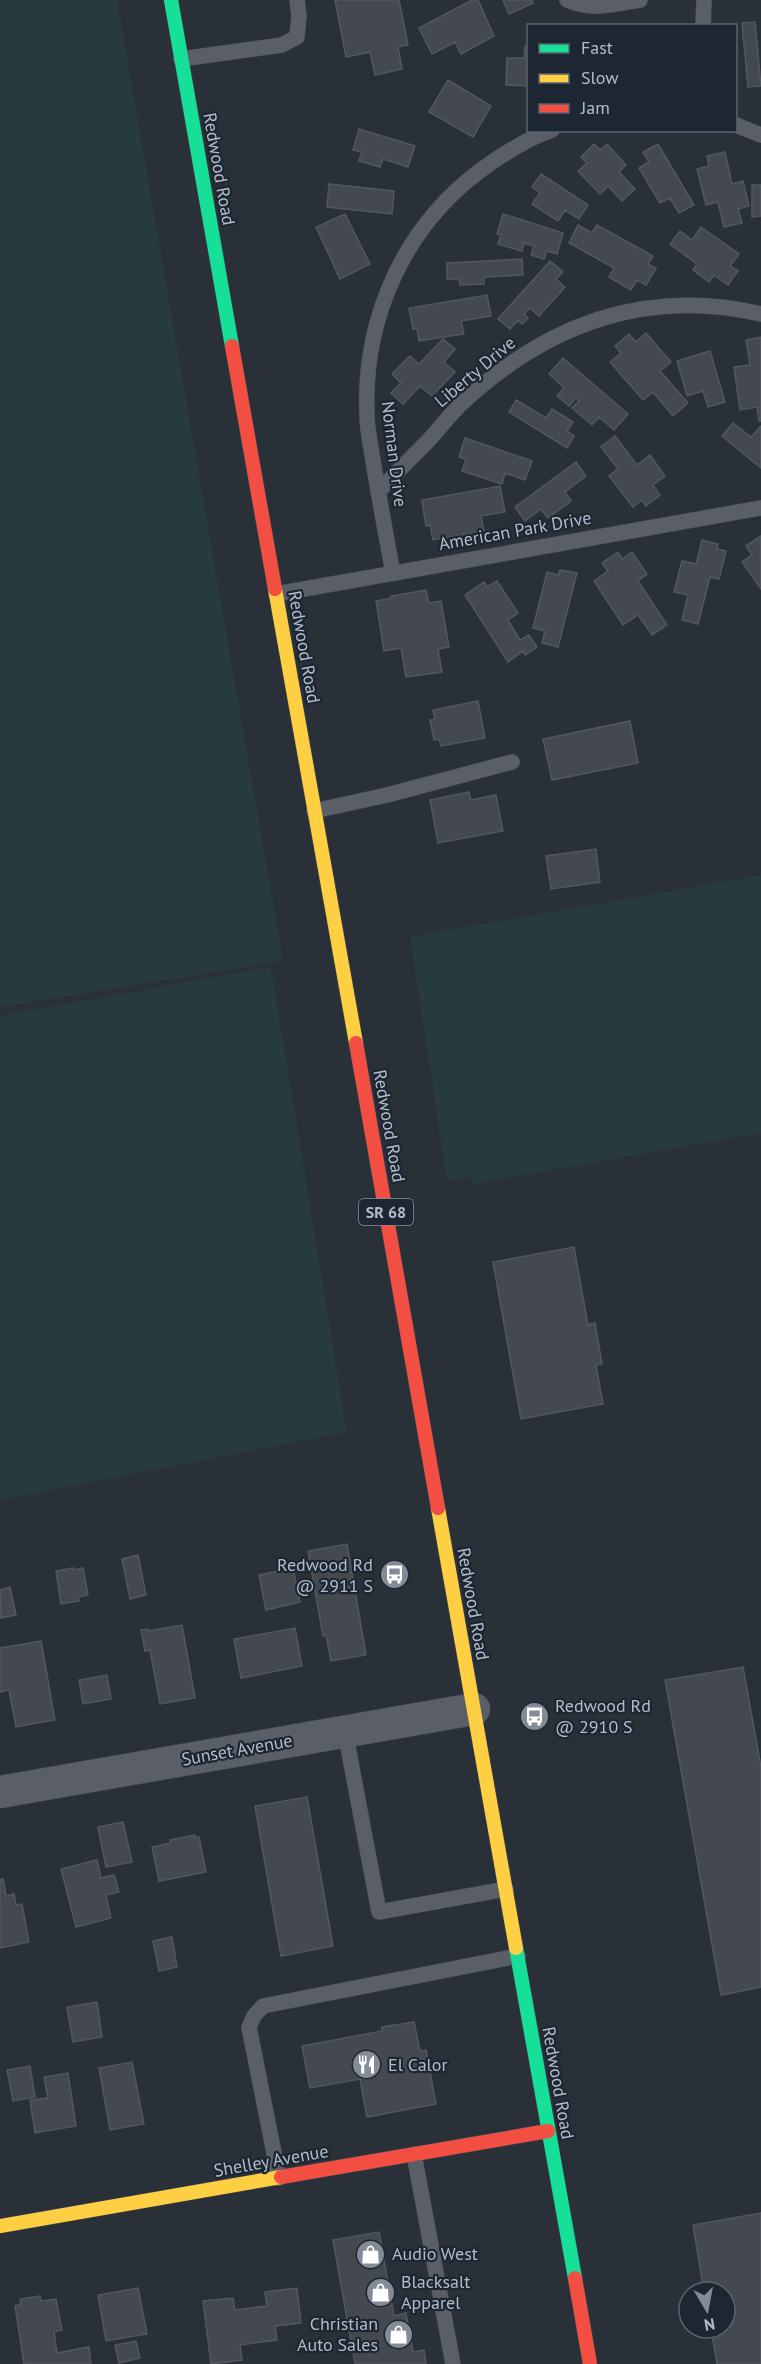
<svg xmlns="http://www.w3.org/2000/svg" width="761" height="2364" viewBox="0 0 761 2364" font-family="'PT Sans',sans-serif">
<rect width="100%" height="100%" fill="#2a3038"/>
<path fill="#273a3e" d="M0,0H117L283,961L0,1007Z
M761,875V1133L473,1184L470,1177L447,1181L410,937Z
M271,967L347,1432L0,1500V1016Z"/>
<path fill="#444950" stroke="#52575f" stroke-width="1.5" d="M335,0H399L408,45L398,47L402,69L375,75L370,52L346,57Z
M472,0H478L494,36L461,54L455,42L432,54L419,28Z
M503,0H532L533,3L509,14Z
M755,22L761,86L748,87L742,23Z
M525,46H528V86L506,85L507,58H524Z
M448,80L491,106L473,137L429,112Z
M359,129L415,146L408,167L383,159L380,167L359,161L362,152L353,150Z
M594,144L600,150L607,144L626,165L619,172L635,189L622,201L608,186L600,194L578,171L587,163L581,157Z
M658,144L694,205L679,213L670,198L660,203L639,168L649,162L643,152Z
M725,152L732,184L743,181L749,206L738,209L742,223L724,227L718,202L706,205L697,169L709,166L707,156Z
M541,174L588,205L579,219L565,210L558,221L532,204L540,193L532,187Z
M329,184L394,191L392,214L327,207Z
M752,185H761V216L752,217Z
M345,214L370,264L340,279L316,227Z
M503,214L563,233L557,254L547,251L544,259L531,255L534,246L524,243L522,251L498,244L501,235L497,234Z
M578,225L592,233L597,225L653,256L648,264L656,268L646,285L637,280L631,290L609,277L614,268L569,243Z
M701,227L739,254L730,266L738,271L728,285L714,275L709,282L693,270L697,264L670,244L680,231L692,240Z
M522,259L523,275L484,277V284L460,285L459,279H447V263Z
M550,261L563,272L556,279L565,287L539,316L530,308L524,314L528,318L522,324L518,320L510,329L498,319Z
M487,295L491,316L461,321L464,334L419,341L417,328L413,329L409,308Z
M646,333L671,362L660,371L688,403L673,416L653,392L643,400L610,362L621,353L615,346L629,334L636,342Z
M761,337V421H759L757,407L740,410L734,367L750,365L746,340Z
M443,339L455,349L444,362L455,372L432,396L420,386L403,404L391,393L401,383L392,374L410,356L419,364Z
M710,351L725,402L708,407L703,391L687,396L677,361Z
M563,358L628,414L614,430L599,417L592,425L572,408L579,401L576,398L569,406L557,396L564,388L549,374Z
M516,400L546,418L552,409L573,422L567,431L574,436L567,448L509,412Z
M733,423L751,437L761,426V468L722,436Z
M615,436L637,465L650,455L665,476L653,485L660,495L646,506L642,500L633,507L609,476L618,469L601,447Z
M465,438L532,461L525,480L505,473L502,484L462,471L466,459L459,457Z
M576,462L586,476L565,492L571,501L548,518L541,509L525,521L515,507Z
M500,486L505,512L481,516L484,531L433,540L430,525L426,526L422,500Z
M761,536V589L742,562L752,555L746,546Z
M702,540L718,544L717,549L726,551L719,579L710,577L698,624L682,620L688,595L674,592L682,561L696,564Z
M618,552L622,559L632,552L647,574L638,581L667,625L652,635L638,615L623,625L594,581L608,571L602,563Z
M560,570L577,573L558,647L542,643L545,631L533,628L547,572L558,575Z
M497,581L518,613L508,620L520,640L529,635L537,647L525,655L523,651L508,662L465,595L484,582L487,587Z
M426,590L429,603L441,601L449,647L438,649L442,672L406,677L401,648L384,651L376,601L392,598L391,596Z
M478,701L485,738L441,746L439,739L434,740L430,720L435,719L433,710Z
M630,721L638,763L552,780L543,739Z
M469,792L471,800L496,795L503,831L438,843L430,800Z
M596,849L600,882L551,889L546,856Z
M574,1247L588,1325L595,1323L602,1364L596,1365L603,1404L521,1419L493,1262Z
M347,1544L366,1655L331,1661L326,1635L323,1636L308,1551Z
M138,1555L146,1595L130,1599L122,1559Z
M73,1568V1570L83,1568L88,1595L78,1597L79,1601L61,1604L56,1571Z
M293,1568L300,1602L266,1610L259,1575Z
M10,1587L16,1615L1,1618L0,1590Z
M182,1625L195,1698L160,1704L150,1650L145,1651L141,1630L148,1629V1631Z
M295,1628L302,1666L241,1678L234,1639Z
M41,1641L55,1720L16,1727L9,1690L0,1692V1648Z
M743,1667L761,1767V1987L721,1995L665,1680Z
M107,1675L111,1699L83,1704L79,1680Z
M307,1797L333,1946L281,1956L255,1806Z
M123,1822L132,1862L106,1867L98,1827Z
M195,1835V1838L199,1837L206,1872L159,1881L152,1847L171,1843L170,1840Z
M97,1860L101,1878L114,1875L119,1892L106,1895L111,1918L76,1927L61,1869Z
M3,1879L6,1896L14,1894L16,1905L22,1904L29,1942L0,1948V1880Z
M172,1937L177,1967L159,1971L153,1941Z
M97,2002L102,2037L73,2042L67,2007Z
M414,2022L420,2051L426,2050L436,2104L367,2117L360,2079L310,2088L302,2046L382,2031V2027Z
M132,2062L144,2124L110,2130L99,2068Z
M30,2066L35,2097L13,2101L7,2070Z
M68,2073L76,2126L35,2133L30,2100L48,2098L44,2077Z
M761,2213V2364H717L711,2328H725V2292H704L693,2225Z
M379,2232L394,2316L406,2313L413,2352L424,2350L426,2364H355L333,2240Z
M138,2288L147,2334L106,2341L98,2295Z
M297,2288L301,2323L275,2326L277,2340L240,2345L242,2360L211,2364L203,2301L233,2298L235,2310L267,2306L265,2292Z
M40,2296L41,2301L56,2299L62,2330L54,2332L57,2353L89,2347L91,2364H24L15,2306L21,2304L20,2299Z
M136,2341L140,2358L119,2363L115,2345Z"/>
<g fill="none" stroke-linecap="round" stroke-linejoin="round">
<defs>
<path id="lane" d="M567,0C591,11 615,4 640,0
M703,26L704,0
M181,59L282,45L297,37L299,16L297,0
M736,125L761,135
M378,492C394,475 410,459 426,443C438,430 448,417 460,405C545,325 644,287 761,314
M393,573C386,535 379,498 373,461C371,446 367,430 367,415C363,319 403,228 481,170C503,154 526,139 552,130
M276,594L761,508
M314,811L387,795L512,762
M345,1731L379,1912L506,1889
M414,2154L453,2364
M279,2178L249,2027L254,2016L263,2006L518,1956"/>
<path id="street" d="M0,1792L474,1709"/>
<path id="fast" d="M171,0L232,346
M516,1948L575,2278"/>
<path id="slow" d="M275,589L356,1043
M438,1508L516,1948
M0,2226L281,2177"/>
<path id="jam" d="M232,346L275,589
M356,1043L438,1508
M281,2177L548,2131
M575,2278L590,2364"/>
</defs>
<use href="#lane" stroke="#484c53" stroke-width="16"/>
<use href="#street" stroke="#484c53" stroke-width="33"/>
<use href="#fast" stroke="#484c53" stroke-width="15"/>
<use href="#slow" stroke="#484c53" stroke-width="15"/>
<use href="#jam" stroke="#484c53" stroke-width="15"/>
<use href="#lane" stroke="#5a5e66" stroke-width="15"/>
<use href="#street" stroke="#5a5e66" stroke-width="32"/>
<use href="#fast" stroke="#16e098" stroke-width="14"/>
<use href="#slow" stroke="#ffcf43" stroke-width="14"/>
<use href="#jam" stroke="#f24e42" stroke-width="14"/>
</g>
<defs>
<symbol id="bus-disc" viewBox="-11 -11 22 22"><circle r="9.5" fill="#848b96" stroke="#1d2633"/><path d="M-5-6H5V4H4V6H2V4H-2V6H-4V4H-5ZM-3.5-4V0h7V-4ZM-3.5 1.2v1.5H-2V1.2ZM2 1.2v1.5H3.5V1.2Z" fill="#fff"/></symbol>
<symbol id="restaurant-disc" viewBox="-11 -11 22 22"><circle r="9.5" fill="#848b96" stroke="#1d2633"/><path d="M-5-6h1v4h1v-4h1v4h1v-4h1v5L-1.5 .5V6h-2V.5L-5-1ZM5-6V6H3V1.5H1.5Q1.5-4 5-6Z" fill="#fff"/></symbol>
<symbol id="shop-disc" viewBox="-11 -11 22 22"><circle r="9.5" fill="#848b96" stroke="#1d2633"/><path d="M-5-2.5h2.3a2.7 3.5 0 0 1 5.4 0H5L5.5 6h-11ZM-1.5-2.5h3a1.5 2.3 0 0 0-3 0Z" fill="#fff"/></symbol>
</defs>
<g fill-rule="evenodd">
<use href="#bus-disc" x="378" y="1558" width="33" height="33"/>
<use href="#bus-disc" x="518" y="1700" width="33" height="33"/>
<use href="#restaurant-disc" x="350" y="2048" width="33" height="33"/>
<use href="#shop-disc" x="354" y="2238" width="33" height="33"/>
<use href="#shop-disc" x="364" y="2276" width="33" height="33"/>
<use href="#shop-disc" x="382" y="2318" width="33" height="33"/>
</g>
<g text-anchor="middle" stroke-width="4.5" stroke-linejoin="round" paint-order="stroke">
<rect fill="#1d2633" stroke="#878f9c" stroke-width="1.5" x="359" y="1199" width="54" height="26" rx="4.5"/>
<g font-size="16" font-weight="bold" fill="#b4bcc9">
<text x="386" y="1218">SR 68</text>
</g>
<g font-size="18" fill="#b4bcc9" stroke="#1d2633">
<text transform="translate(219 169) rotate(80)" y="6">Redwood Road</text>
<text transform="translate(475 372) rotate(-40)" y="6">Liberty Drive</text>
<text transform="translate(394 454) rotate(83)" y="6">Norman Drive</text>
<text transform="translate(515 531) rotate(-10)" y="6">American Park Drive</text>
<text transform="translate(304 647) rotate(80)" y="6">Redwood Road</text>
<text transform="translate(389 1126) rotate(80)" y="6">Redwood Road</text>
<text transform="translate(473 1604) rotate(80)" y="6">Redwood Road</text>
<text transform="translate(237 1750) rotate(-10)" y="6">Sunset Avenue</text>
<text transform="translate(558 2083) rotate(80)" y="6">Redwood Road</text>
<text transform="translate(271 2161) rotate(-10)" y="6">Shelley Avenue</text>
</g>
<g font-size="18" fill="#b4bcc9" stroke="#1d2633" text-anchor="start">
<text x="373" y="1571" text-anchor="end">Redwood Rd<tspan x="373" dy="21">@ 2911 S</tspan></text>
<text x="555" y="1712">Redwood Rd<tspan x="555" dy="21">@ 2910 S</tspan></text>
<text x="388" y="2071">El Calor</text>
<text x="392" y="2260">Audio West</text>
<text x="401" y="2288">Blacksalt<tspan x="401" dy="21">Apparel</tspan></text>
<text x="378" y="2330" text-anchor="end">Christian<tspan x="378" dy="21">Auto Sales</tspan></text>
</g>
</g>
<rect x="527" y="24" width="210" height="108" fill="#1d2633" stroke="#59626f" stroke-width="1.5"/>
<rect x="539" y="44" width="30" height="9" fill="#16e098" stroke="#59626f" stroke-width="1.5"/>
<text x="581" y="54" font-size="18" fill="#b4bcc9">Fast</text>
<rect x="539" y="74" width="30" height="9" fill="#ffcf43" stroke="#59626f" stroke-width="1.5"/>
<text x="581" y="84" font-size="18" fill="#b4bcc9">Slow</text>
<rect x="539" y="104" width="30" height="9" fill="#f24e42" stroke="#59626f" stroke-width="1.5"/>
<text x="581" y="114" font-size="18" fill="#b4bcc9">Jam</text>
<g transform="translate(707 2310) rotate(170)"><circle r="28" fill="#1d2633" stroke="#59626f" stroke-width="1.5"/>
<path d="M0-4.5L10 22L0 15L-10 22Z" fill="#848b96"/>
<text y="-9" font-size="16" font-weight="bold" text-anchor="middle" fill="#b4bcc9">N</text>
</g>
</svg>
